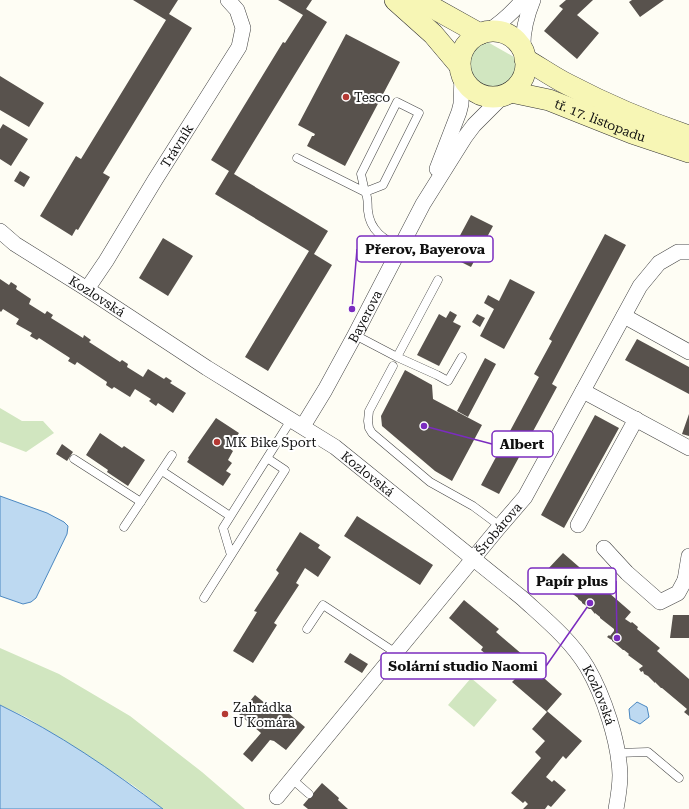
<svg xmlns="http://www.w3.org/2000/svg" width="689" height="809" viewBox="0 0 689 809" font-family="'Roboto Serif',serif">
<rect width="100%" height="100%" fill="#fefdf4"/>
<path fill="#d1e6c0" d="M484,40L514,57C525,95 470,96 470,63C469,52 475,45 484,40Z
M0,408L22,421H43L54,433L26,452L0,442Z
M0,648L59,674L130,716L202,772L245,809H163L134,786L65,741L26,717L0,705Z
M471,678L497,700L474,727L448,705Z"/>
<path fill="#bdd9f1" stroke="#4b88c1" d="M0,496L47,513L64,522L68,526L67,534L36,598L31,602L23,604L0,596Z
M637,702L647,707L649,717L640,724L630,719L629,709Z
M0,705C58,733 112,770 163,809H0Z"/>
<path fill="#58524d" d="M133,0H178L169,14L192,28L103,173L110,177L78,230L76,229L72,236L40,216L76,156L81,159L166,20Z
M278,0H312L306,9L327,22L234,174L328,231L314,254L332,265L268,371L245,357L309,251L215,194L229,171L211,160L283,42L285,43L303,15Z
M566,0H593L577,15L599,33L577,59L544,31L563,9L559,6Z
M632,0H664L640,17L629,2Z
M346,34L400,62L345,166L307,146L312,136H314L315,134L298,125Z
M0,76L44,103L29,127L0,110Z
M3,124L28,139L11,166L0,159V129Z
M20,171L30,177L24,187L14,181Z
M471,215L493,226L471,267L449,256Z
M605,234L626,245L552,384L557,387L499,494L481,485L539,377L534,374L552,341L549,339Z
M163,238L193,256L168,296L139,278Z
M0,279L9,285L11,282L17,286L16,289L31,299L29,304L45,314L47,311L53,315L51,318L83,338L84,335L91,340L89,342L120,362L122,360L128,364L127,367L143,377L148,369L164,379L166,377L172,381L170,383L186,393L173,413L158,403L156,406L149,401L151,399L135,389L130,397L114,387L112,389L106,385L107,382L77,362L75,365L68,361L70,358L39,338L37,340L30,336L32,333L16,324L19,319L3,309L1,312L0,311Z
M510,279L535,292L504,349L480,336L494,309L484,303L488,295L499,301Z
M450,311L457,315L453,322L461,326L439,366L417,355L439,314L446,318Z
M477,314L485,318L480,327L472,322Z
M637,339L689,367V394L625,360Z
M485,358L496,364L468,417L457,411Z
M405,370L432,385L433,399L482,425L452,481L435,471L382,426L381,416Z
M689,414V436L682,434Z
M595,415L619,428L564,528L541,515Z
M216,418L239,433L229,448L233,451L228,460L232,463L226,471L231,474L223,486L187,462L189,459L188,458Z
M100,433L122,448L124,446L145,460L128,486L107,472L108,470L86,455Z
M62,444L73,452L67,461L56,454Z
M357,516L433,565L420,585L344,536Z
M300,532L320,545L318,548L331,557L318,577L305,568L296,583L299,585L274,623L277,625L253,663L233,651L257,612L254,611L279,573L276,570Z
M563,553L631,612L625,619L631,623L632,622L638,627L637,629L660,648L657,651L689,679V716L684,712L687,709L662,688H661L655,682V683L648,676L644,674L643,671L641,672L639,669L643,666L628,655L629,654L624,650H623L616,644L615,643L612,641V640L610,639L607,637L609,635L610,636L614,631V629L600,618V617L595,613V614L591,609H589L587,608V606L585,605L582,603V602L578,599V598L566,589L567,588L562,584L561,585L546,571Z
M464,600L499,629L496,632L530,661L528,664L562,694L547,711L582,741L566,759L563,756L546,777L552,782L554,780L566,790L551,807L548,805L545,809H523L528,804L525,801L523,803L511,793L541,758L535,752L545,741L532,729L547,712L512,682L515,679L481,650L483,647L449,618Z
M673,615H689V638H670Z
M350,653L368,664L362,673L344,662Z
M255,695L272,709L277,704L305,727L286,750L274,741L270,740L252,762L243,754L261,733L239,714Z
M322,783L339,798L338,800L348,809H308L303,805Z"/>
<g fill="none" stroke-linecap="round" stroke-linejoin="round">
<defs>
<path id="lane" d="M397,102L419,113L383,185L365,192L361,174Z
M297,158L365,192C369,198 367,205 368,211C370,231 384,239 400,248
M355,335L397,357L437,375L448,381L462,357
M397,357L438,280
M393,366L369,411L368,421L369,428L372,433L430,482L473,506L500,526
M74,459L141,502
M162,471L230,516
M124,527L172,455
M231,555L223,528L291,420
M204,598L285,470L267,458
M307,629L323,605L396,653
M617,753L648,752L679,778
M292,779L309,794"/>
<g id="street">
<path d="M487,32C501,23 512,13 523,0"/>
<path d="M523,51C522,33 526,17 533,0"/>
<path d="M437,169L459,112L461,104L462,75"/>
<path id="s1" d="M0,231L15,244L87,289L207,368L335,447L522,598C545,619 571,640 587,667C604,696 619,742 620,775C620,787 618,798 616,809"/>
<path id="s2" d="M87,289L106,261L155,180L239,47L243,28L237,10L228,0"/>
<path d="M624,316L689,352"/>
<path d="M583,391L689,448"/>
<path id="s3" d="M303,426L325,390L355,335L423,204L465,137L474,125L504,95"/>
<path d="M578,525L636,419"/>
<path d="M604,548L627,573L660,602L678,593L685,580L689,581"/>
<path d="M685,580L689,556"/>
<path id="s4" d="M277,797L500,526L525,497L640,286L659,263L678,252H689"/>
</g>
<g id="secondary">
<path d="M395,0L433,34L460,66"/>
<path d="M419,0L480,34"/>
<circle cx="493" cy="64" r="33"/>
<path d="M525,59C539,67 553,77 567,84C607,105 647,122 689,136"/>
<path id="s5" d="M511,92L549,100L632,133L689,152"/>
</g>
</defs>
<use href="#lane" stroke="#434343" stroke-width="9"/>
<use href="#street" stroke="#434343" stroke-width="16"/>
<use href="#secondary" stroke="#323232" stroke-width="22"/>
<use href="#lane" stroke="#fff" stroke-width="8"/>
<use href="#street" stroke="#fff" stroke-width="15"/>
<use href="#secondary" stroke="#f7f6b5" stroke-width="21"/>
</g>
<g fill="#b43934" stroke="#fff" stroke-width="1.5">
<circle cx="346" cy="97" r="4"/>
<circle cx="217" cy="442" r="4"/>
<circle cx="225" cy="714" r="4"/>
</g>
<g text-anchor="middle" stroke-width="4" stroke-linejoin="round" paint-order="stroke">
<g font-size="13" fill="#101010" stroke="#fff" text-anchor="start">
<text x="354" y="102">Tesco</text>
<text x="225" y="447">MK Bike Sport</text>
<text x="233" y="712">Zahrádka<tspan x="233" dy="15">U Komára</tspan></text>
</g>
<g font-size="13" fill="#101010" stroke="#fff">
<text dy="5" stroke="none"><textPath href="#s5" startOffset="94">tř. 17. listopadu</textPath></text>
<text dy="5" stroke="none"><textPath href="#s2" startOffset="169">Trávník</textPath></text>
<text dy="5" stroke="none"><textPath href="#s1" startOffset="117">Kozlovská</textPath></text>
<text dy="5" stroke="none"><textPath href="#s3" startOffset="126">Bayerova</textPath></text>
<text dy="5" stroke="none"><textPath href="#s1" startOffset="441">Kozlovská</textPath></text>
<text dy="5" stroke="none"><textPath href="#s4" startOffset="348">Šrobárova</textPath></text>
<text dy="5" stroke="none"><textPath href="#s1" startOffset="765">Kozlovská</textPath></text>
</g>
</g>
<path fill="none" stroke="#7b2cbf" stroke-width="1.5" d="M352 309L357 249M424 426L492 444M617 638L616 581M590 603L546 666"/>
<g fill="#7b2cbf" stroke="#fff" stroke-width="1.5">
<circle cx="352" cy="309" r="4"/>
<circle cx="424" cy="426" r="4"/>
<circle cx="617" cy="638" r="4"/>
<circle cx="590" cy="603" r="4"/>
</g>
<g fill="#fff" stroke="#7b2cbf" stroke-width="1.5">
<rect x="357" y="236" width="136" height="26" rx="4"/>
<rect x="492" y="431" width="61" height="26" rx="4"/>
<rect x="528" y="568" width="88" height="26" rx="4"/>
<rect x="381" y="653" width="165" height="26" rx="4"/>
</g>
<g font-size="14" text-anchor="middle" font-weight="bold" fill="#101010">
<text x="425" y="254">Přerov, Bayerova</text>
<text x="522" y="449">Albert</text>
<text x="572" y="586">Papír plus</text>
<text x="463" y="671">Solární studio Naomi</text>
</g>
</svg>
